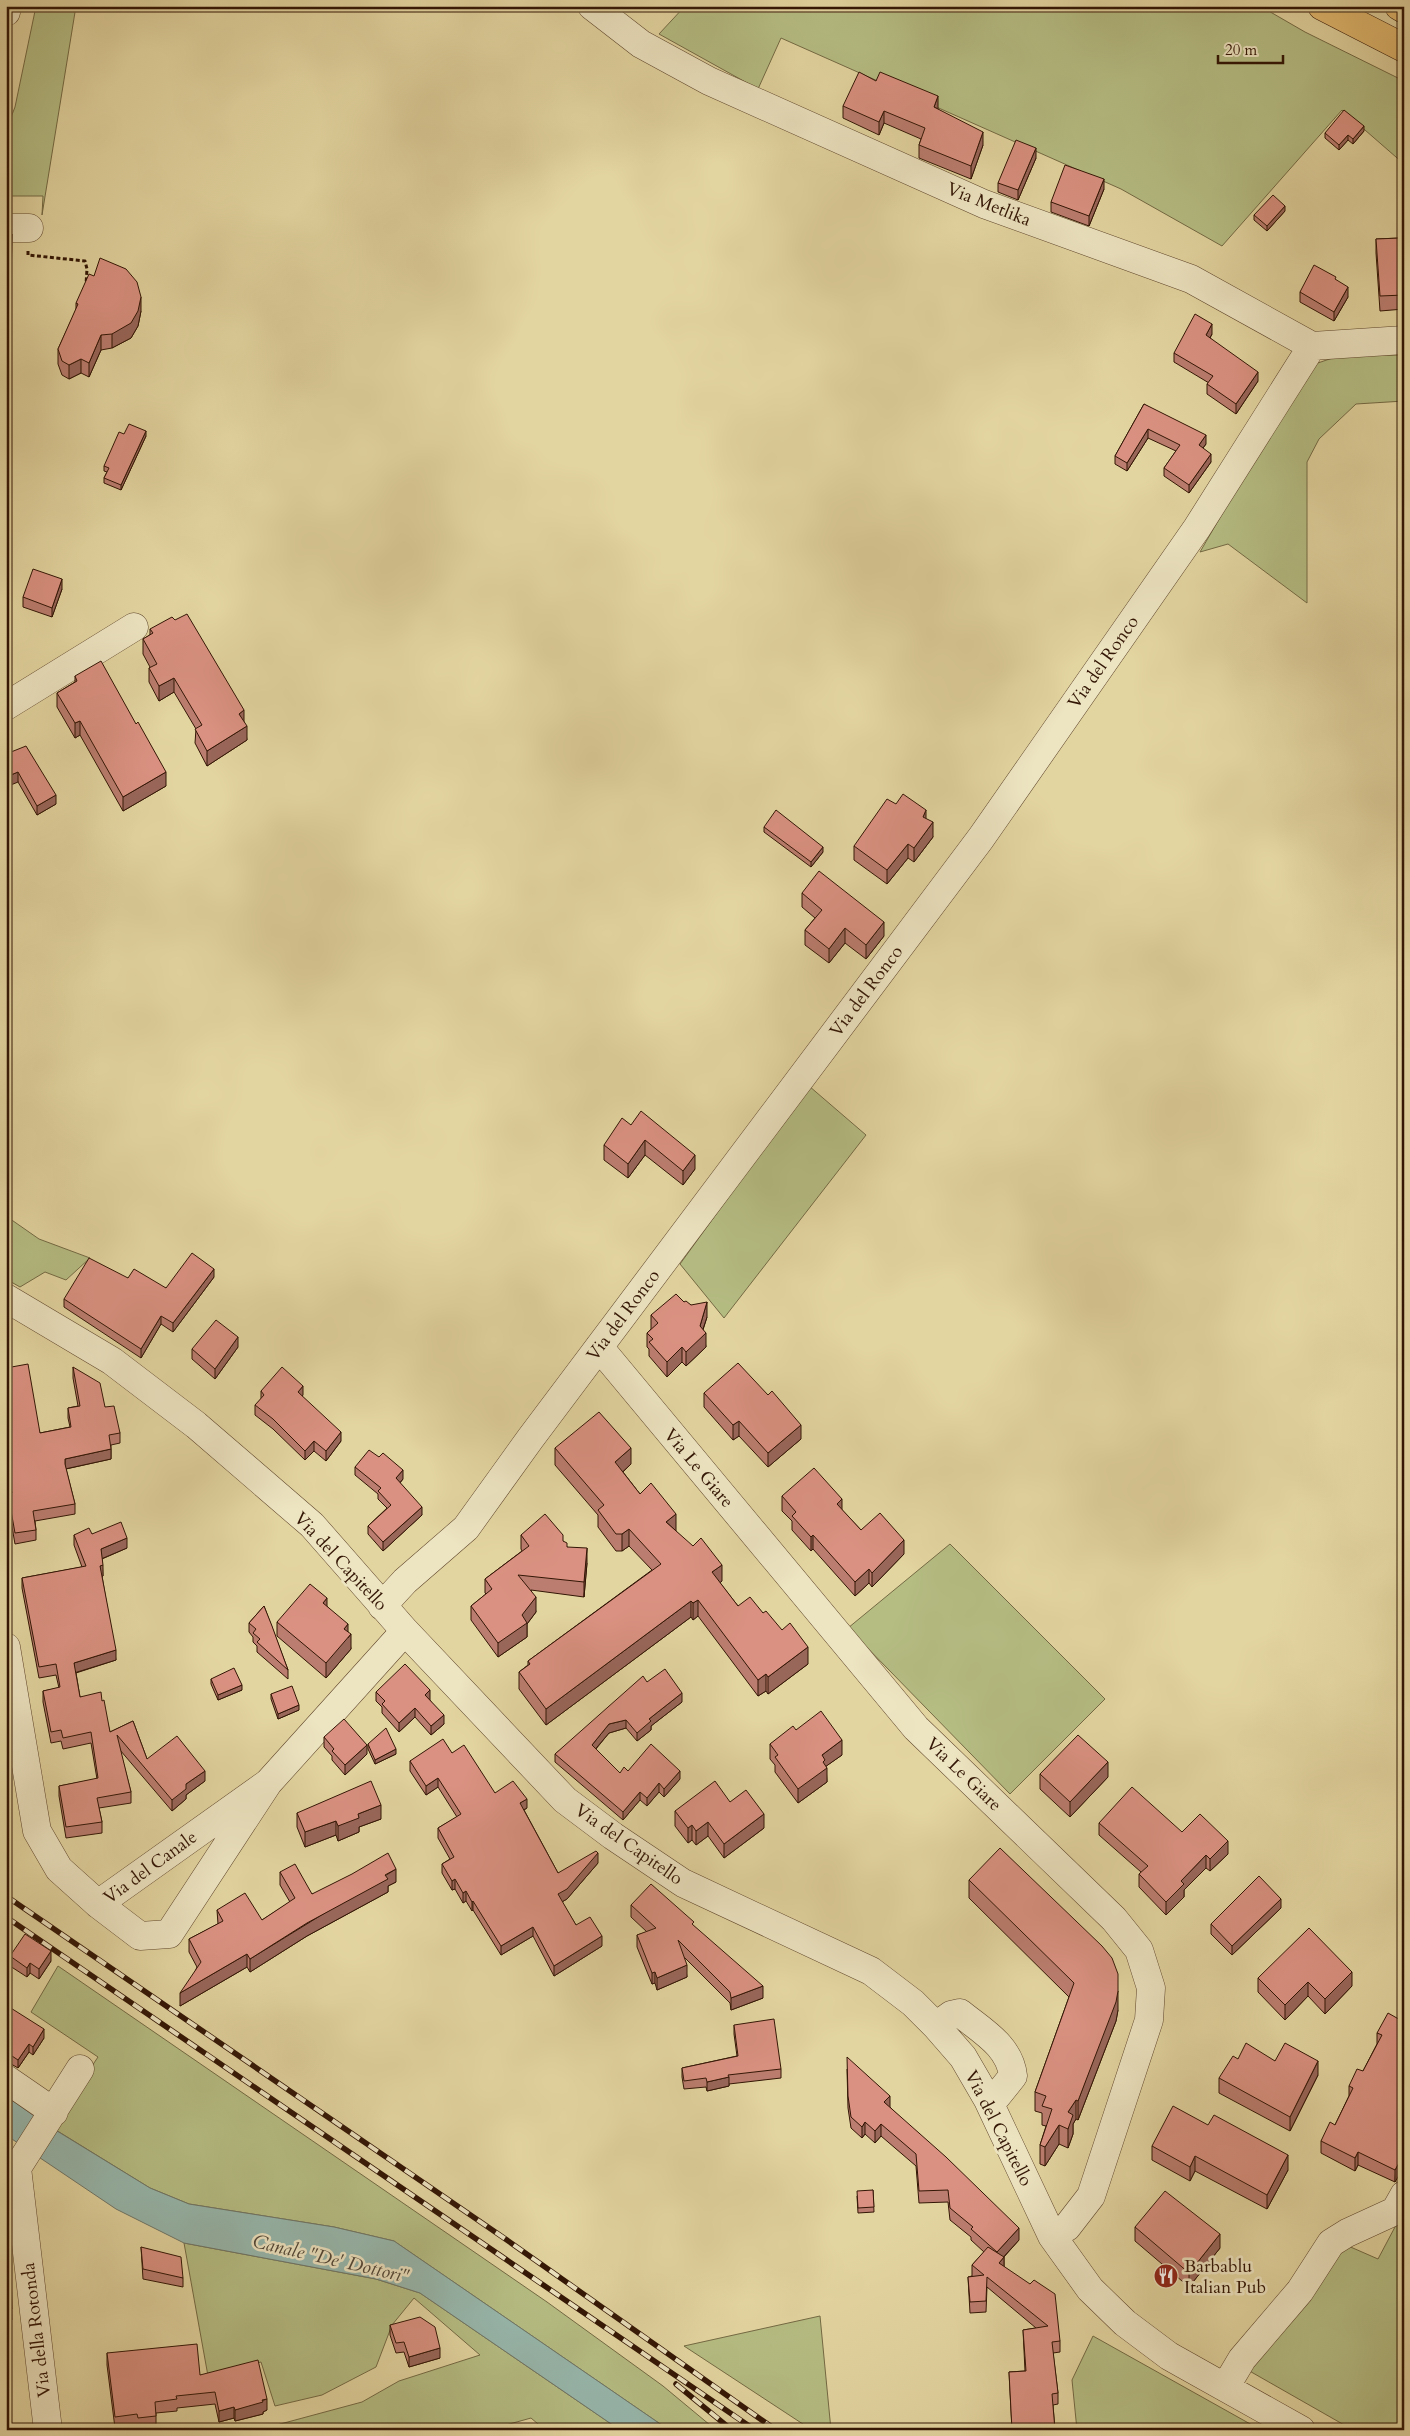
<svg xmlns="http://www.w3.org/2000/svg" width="1410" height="2436" viewBox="0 0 1410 2436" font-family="Cardo,serif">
<rect width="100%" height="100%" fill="#e3d5a0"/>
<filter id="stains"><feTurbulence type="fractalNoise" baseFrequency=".004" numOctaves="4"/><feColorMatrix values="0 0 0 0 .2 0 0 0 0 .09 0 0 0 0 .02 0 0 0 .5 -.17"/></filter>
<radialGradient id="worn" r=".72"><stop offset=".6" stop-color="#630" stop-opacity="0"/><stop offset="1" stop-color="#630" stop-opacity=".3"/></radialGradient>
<path fill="#b5bd83" stroke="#746a44" d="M27,6H76L42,215L43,196H6V130L15,107L35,11Z
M685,6H1260L1305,32L1404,81V164L1342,110L1222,246L1121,189L781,38L758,89L659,34Z
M1341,355H1404V401L1356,404L1319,439L1307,462V603L1228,544L1200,552L1299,381L1315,364Z
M809,1086L866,1135L724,1318L680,1264Z
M6,1216L39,1239L90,1258L66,1280L45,1272L20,1287L6,1279Z
M950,1544L1105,1699L1010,1794L848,1628Z
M58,1966L547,2302L663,2386L716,2430H669L394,2241L334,2227L189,2204L150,2188L51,2127L98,2057L31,2012Z
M1404,2210V2430H1353L1246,2369L1346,2245L1378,2259Z
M184,2243L376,2279L420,2293L620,2430H545L531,2418L488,2430H258L362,2402L399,2381L480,2355L414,2298L392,2325L376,2367L322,2395L275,2406L261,2362L208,2376Z
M820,2316L831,2430H812L684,2346Z
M1093,2336L1261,2430H1077L1072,2380Z"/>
<path fill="#97b7ac" stroke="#6f7769" d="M6,2096L44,2123L150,2188L189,2204L334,2227L394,2241L669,2430H620L420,2293L376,2279L184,2243L116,2209L6,2135Z"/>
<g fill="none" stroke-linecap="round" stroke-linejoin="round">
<defs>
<path id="minor" d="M592,6L641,44L709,81L984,204L1191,279L1312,346L1404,340
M6,12L7,6
M6,228H29
M6,706L134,627
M6,1298L112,1361L196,1425L312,1525L405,1631L565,1800L613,1836L683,1883L871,1971L913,2003L936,2026L963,2057L988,2100L1052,2236L1090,2289L1125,2323L1169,2356L1301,2430
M599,1347L916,1728L1114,1919L1139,1950L1151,1988L1149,2020L1091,2196L1067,2227L1052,2236
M382,1606L405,1581L466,1528L530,1439L981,838L1197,528L1312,346
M6,1647L37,1831L59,1869L98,1904L140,1936L169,1934L268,1783
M98,1904L268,1783L405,1631
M936,2026L951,2015L960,2013C982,2031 1010,2046 1013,2076L997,2096L988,2100
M6,2079L54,2112
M1226,2386L1242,2359L1300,2291L1331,2243L1347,2233L1395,2211L1404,2195
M48,2430L17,2168L80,2069"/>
<path id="highway" d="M1322,6L1404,48
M1399,6L1404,9"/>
</defs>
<use href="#minor" stroke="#5f462c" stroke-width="29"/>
<use href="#highway" stroke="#331605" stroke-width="29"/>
<path stroke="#331605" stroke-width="3" stroke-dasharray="4 2.5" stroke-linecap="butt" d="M28,251V255L85,261L87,269L86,285"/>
<use href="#minor" stroke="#ede4c1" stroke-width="28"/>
<use href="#highway" stroke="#e2ba70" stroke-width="28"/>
<defs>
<path id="rail" d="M6,1896L504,2238L776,2430
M6,1917L755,2430
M676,2384L732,2430"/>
</defs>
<use href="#rail" stroke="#331605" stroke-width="5.5"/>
<use href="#rail" stroke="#ede4c1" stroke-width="4" stroke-dasharray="11" stroke-linecap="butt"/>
</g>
<path fill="#bb7d6f" stroke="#331605" d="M876,81L938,109L983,145L971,179L919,158V145L921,139L884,123L879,135L843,118V106Z
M1364,131L1353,144L1348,140L1339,150L1325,138V133Z
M1036,158L1018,200L998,192V183Z
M1104,189L1089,226L1051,212V202Z
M1285,211L1267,231L1254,220V215Z
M1404,233V309L1380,311L1376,253V239L1400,238Z
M1336,280L1348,297L1334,321L1300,302V292Z
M76,303L141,311L138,326L131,338L112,348L101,350L89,377L81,373L69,379L62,375L58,364V349L76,310Z
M1212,334L1210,338L1258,381L1236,414L1207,394V384L1209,383L1174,362V353Z
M1144,404L1206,444L1203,448L1211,462L1189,493L1164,476V468L1176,451L1148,438L1127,471L1115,464V456Z
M146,436L121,490L104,483V478L107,472L104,471V466Z
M62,589L52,617L23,607V597Z
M150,629L244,722L247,740L207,766L195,743L196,729L174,692L159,701L149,682V668L150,667L143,654V639L150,635Z
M75,676L166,786L123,811L80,735L75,738L57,707V693L75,682Z
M6,754L56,804L37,815L18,782Z
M926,819L933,837L914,862L908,858L887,884L854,860V846Z
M764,827L823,852L811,867L764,832Z
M802,893L884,936L866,959L845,943L829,963L805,945V930L815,918L802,907Z
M631,1125L695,1169L683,1185L645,1155L628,1178L604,1160V1145Z
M214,1277L173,1332L161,1324L141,1358L64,1307V1299L128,1278L166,1288Z
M684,1302L691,1305L707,1317L703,1330L706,1347L686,1366L682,1362L667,1377L649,1356V1349L647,1347V1333L651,1329V1315Z
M238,1347L215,1379L192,1359V1349Z
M73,1367L105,1407L120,1433V1443L111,1445V1459L66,1469L75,1504V1514L35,1521L36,1530V1540L15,1544L8,1504V1494H10L6,1478V1368L40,1433L70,1427L68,1418V1408L78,1406L73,1378Z
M261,1391L303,1395L302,1396L341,1441L326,1461L314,1451L305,1460L273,1429L255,1415V1405L261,1399Z
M704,1393L801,1439L768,1467L739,1436L733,1440L704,1407Z
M555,1448L631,1464L623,1472L640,1494L676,1531L722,1581L720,1583L738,1606L763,1613L808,1664L768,1694L766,1691L758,1696L698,1616L693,1620L691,1617L546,1725L519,1689V1672L528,1665V1661L652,1570L629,1546L622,1551H616L598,1527V1515L555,1465Z
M355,1467L403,1479L400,1483L422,1515L383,1551L368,1534V1526L387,1508L378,1499V1494L355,1475Z
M782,1496L842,1510L861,1530L904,1554L872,1587L869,1583L855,1596L813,1549L811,1551L792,1530V1521L782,1511Z
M92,1534L127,1548L102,1559L103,1576H102L116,1660L76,1673L80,1697L102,1701L110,1732L133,1721L147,1759L205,1781L186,1795V1799L172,1811L120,1750L131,1792V1803L99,1808L102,1822V1833L66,1838L59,1796V1786L97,1779L91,1743L63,1749L61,1741L51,1743L43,1702V1691L59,1688L56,1675L39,1678L22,1588V1578L82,1567L74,1545V1535Z
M521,1535L563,1541L567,1547L587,1563L584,1597L531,1590L536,1612L527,1624V1637L498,1657L471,1620V1606L486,1594L485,1593V1579L522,1551L521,1549Z
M264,1606L288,1670V1679L257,1652V1646L253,1642V1637L249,1632V1623Z
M327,1606L348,1632L351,1649L326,1678L277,1636V1622Z
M211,1679L242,1690L218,1700L211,1684Z
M647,1682L682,1702L651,1726V1730L637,1741L626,1728L609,1733L596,1749L620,1773L628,1771L680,1779L664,1797L659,1792L647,1806L640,1800L623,1820L555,1762V1754Z
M376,1692L430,1699V1700L444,1724L431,1735L415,1717L399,1732L382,1713V1707L376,1701Z
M271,1694L299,1710L278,1719L271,1699Z
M796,1730L842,1755L826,1766L827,1782L798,1803L775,1772V1765L770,1759V1744Z
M324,1737L367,1754L345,1775L332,1760V1756L324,1747Z
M368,1744L396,1754L375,1764L368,1749Z
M452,1753L495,1793L527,1808L524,1810L558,1873L598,1863L567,1899L562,1902L576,1925L602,1946L554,1976L533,1936L501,1955L473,1910L472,1911L466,1901L463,1903L455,1889L452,1890L442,1873V1864L450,1859L438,1838V1828L457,1817L438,1787L426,1795L410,1771V1761Z
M1040,1774L1108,1777L1070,1817L1040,1789Z
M730,1802L764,1828L724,1858L708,1836L696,1845L692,1840L688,1843L675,1826V1811Z
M297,1813L381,1819L359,1827V1832L338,1841L336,1835L305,1847L297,1827Z
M1099,1823L1182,1832L1228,1854L1210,1871L1206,1868L1184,1890V1897L1166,1915L1139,1887V1874L1141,1872L1099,1835Z
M280,1872L312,1894L396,1882L388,1886V1892L307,1936L250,1972L247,1967L180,2006L197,1967L189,1952V1939L218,1924L217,1910L262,1920L290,1902L280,1885Z
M969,1880L1118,2010L1116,2021L1078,2120L1076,2119L1073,2124V2134L1068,2148L1059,2144L1045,2166L1040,2164V2145L1046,2126L1042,2125V2113L1035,2111V2092L1069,1997L969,1898Z
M631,1905L694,1926L763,1998L731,2010L730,2003L684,1957L687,1977L657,1990L655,1983L652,1984L637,1947V1935L647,1932L631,1917Z
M1281,1908L1232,1955L1211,1934V1924Z
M10,1956L51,1961L39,1979L30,1973L27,1977L10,1966Z
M1258,1978L1352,1986L1325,2014L1308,1996L1285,2020L1258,1992Z
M6,1991L10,2008L44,2038L33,2055L29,2052L18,2068L6,2061Z
M1404,2022L1395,2182L1358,2165L1355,2171L1321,2153V2141L1335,2125L1349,2096V2086L1363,2071L1377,2044V2033Z
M734,2025L781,2069V2078L729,2084V2086L707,2091L706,2087L684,2089L682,2077V2068L737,2056L734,2034Z
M1238,2059L1275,2061L1318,2075L1290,2131L1219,2093V2078Z
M847,2069L890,2107L1019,2240L1004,2257V2266L1060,2341V2352L1053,2353L1058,2393V2404L1053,2405L1055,2430H1012L1009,2372L1025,2371L1023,2330L1036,2328L987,2287L986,2312L970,2313L968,2277L972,2276V2265L984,2252L971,2240V2237L950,2220L948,2202L919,2203L916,2166L881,2136L875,2143L865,2134L862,2138L851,2128L848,2108Z
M1152,2146L1288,2170L1267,2209L1195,2171L1190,2181L1152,2160Z
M873,2190L874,2212L858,2213L857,2196Z
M6,2209L7,2224V2236H6Z
M1135,2227L1220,2248L1189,2287L1135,2241Z
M6,2246L7,2261L11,2262L12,2320H9V2334H6Z
M141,2247L183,2278V2287L143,2279Z
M390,2325L440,2358L409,2367L404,2352L396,2353L390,2335Z
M107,2353L200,2375L267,2410L263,2412V2414L235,2421L234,2418L219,2422L215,2404L177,2408V2411L156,2413V2427L138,2430L137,2426L115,2428L107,2365Z"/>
<path fill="#99665a" stroke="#331605" d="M938,96V109L934,107Z
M884,111V123L879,135V122Z
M1364,126V131L1353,144V139Z
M983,132V145L971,179V166Z
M1348,135V140L1339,150V145Z
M1036,148V158L1018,200V190Z
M1104,179V189L1089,226V216Z
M1285,206V211L1267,231V226Z
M12,234L11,285L6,311V301Z
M1348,287V297L1334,321V312Z
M141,297V311L138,326L131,338L112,348V334Z
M1212,324V334L1206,345V335Z
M101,335V350L89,377V363Z
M81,359V373L69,379V365Z
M1258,372V381L1236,414V404Z
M1148,429V438L1127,471V463Z
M146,431V436L121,490V485Z
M1206,435V444L1199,453V445Z
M1211,454V462L1189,493V485Z
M62,579V589L52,617V608Z
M174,678V692L159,701V686Z
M244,710V725L239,714Z
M80,721V735L75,738V723Z
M247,726V740L207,766V751Z
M18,772V782L6,787V777Z
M166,772V786L123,811V797Z
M56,795V804L37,815V806Z
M926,810V825L923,817Z
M933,822V837L914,862V848Z
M908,844V858L887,884V870Z
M823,847V852L811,867V862Z
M884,922V936L866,959V945Z
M845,928V943L829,963V949Z
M645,1140V1155L628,1178V1164Z
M695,1155V1169L683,1185V1171Z
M214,1269V1277L173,1332V1323Z
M707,1302V1317L700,1338L706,1333V1347L686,1366V1352L700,1326Z
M161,1316V1324L141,1358V1349Z
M238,1337V1347L215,1379V1369Z
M682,1347V1362L667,1377V1362Z
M303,1386V1395L298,1402V1392Z
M739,1421V1436L733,1440V1425Z
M801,1425V1439L768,1467V1453Z
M341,1432V1441L326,1461V1451Z
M314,1441V1451L305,1460V1451Z
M631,1448V1464L615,1479V1462Z
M111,1449V1459L65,1469V1459Z
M403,1470V1479L396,1487V1478Z
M842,1499V1514L837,1504Z
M422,1507V1515L383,1551V1542Z
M676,1514V1531L666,1522Z
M629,1529V1546L622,1551V1534Z
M813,1535V1549L811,1551V1537Z
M127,1538V1548L101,1559V1549Z
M904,1540V1554L872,1587V1573Z
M587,1548V1563L584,1597V1582Z
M103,1565V1576L100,1577V1566Z
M722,1565V1581L712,1589V1572Z
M869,1569V1583L855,1596V1582Z
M536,1597V1612L527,1624V1637L498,1657V1643Z
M327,1598V1612L323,1603Z
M698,1600V1616L693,1620V1603Z
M691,1601V1617L546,1725V1709Z
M348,1624V1638L351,1634V1649L326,1678V1663L344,1629Z
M808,1647V1664L768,1694V1677Z
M116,1650V1660L74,1673V1663Z
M766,1674V1691L758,1696V1680Z
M242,1685V1690L218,1700V1695Z
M430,1690V1699L425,1704V1695Z
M682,1693V1702L651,1726V1730L637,1741V1733L649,1719Z
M299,1705V1710L278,1719V1714Z
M415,1708V1717L399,1732V1723Z
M444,1715V1724L431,1735V1726Z
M626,1720V1728L609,1733L592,1753V1745L609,1724Z
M842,1740V1755L825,1767L827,1768V1782L798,1803V1789L822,1755Z
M367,1745V1754L345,1775V1765Z
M396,1749V1754L375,1764V1760Z
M1108,1762V1777L1070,1817V1802Z
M205,1771V1781L186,1795V1799L172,1811V1800L186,1784Z
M680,1771V1779L664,1797V1789Z
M438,1778V1787L426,1795V1786Z
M659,1783V1792L647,1806V1798Z
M640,1792V1800L623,1820V1812Z
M527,1799V1808L520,1812V1803Z
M381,1805V1819L359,1827V1832L338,1841V1826L358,1814Z
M764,1814V1828L724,1858V1844Z
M336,1821V1835L305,1847V1832Z
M708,1822V1836L696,1845V1831Z
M692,1825V1840L688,1843V1828Z
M1228,1841V1854L1210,1871V1859Z
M598,1853V1863L567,1899L558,1904V1894Z
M1206,1855V1868L1184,1890V1897L1166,1915V1902L1181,1881Z
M396,1869V1882L388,1886V1892L307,1936L250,1972V1959Z
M455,1879V1889L452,1890V1881Z
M466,1891V1901L463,1903V1893Z
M1281,1899V1908L1232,1955V1946Z
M473,1901V1910L472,1911V1902Z
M533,1927V1936L501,1955V1946Z
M602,1936V1946L554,1976V1966Z
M51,1951V1961L39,1979V1969Z
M247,1954V1967L180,2006V1993Z
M30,1963V1973L27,1977V1968Z
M687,1965V1977L657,1990V1978Z
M655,1972V1983L652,1984V1973Z
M1352,1972V1986L1325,2014V1999Z
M1308,1982V1996L1285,2020V2005Z
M763,1986V1998L731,2010V1998Z
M1118,1991V2010L1116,2021L1078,2120V2101Z
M10,2000V2008L6,2005Z
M44,2029V2038L33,2055V2047Z
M29,2044V2052L18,2068V2060Z
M1318,2061V2075L1290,2131V2117Z
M729,2077V2086L707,2091V2082Z
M890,2096V2108L884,2102Z
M1076,2100V2119L1073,2124V2134L1068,2148V2112Z
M865,2122V2134L862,2138V2127Z
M881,2124V2136L875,2143V2131Z
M1059,2125V2144L1045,2166V2147Z
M1358,2152V2165L1355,2171V2158Z
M1404,2154V2167L1395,2182V2170Z
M1288,2155V2170L1267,2209V2195Z
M1195,2156V2171L1190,2181V2167Z
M1019,2228V2240L997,2264V2252Z
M1220,2234V2248L1189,2287V2273Z
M1004,2257V2268L999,2263Z
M440,2348V2358L409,2367V2357Z
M267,2399V2410L263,2412V2414L235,2421V2410Z
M234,2407V2418L219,2422V2411Z"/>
<path fill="#da9181" stroke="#331605" d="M859,72L876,81L880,72L938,96L934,107L983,132L971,166L919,145L925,128L884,111L879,122L843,106Z
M1344,110L1364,126L1353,139L1348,135L1339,145L1325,133Z
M1016,140L1036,148L1018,190L998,183Z
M1065,165L1104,179L1089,216L1051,202Z
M1273,195L1285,206L1267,226L1254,215Z
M1400,233H1404V295L1380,296L1376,239L1400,238Z
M6,234H12L11,276L6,301Z
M100,258L126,269L137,282L141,297L138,311L131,323L112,334L101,335L89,363L81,359L69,365L62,361L58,349L78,304L76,303L89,274L94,276Z
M1314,265L1336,277L1335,279L1348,287L1334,312L1300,292Z
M1195,314L1212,324L1206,335L1258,372L1236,404L1207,384L1213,376L1174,353Z
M1144,404L1206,435L1199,445L1211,454L1189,485L1164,468L1180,445L1148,429L1127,463L1115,456Z
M129,424L146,431L121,485L104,478L109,468L104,466L119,432L124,434Z
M33,569L62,579L52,608L23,597Z
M187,614L244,710L239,714L247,726L207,751L195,729L202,725L174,678L159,686L149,668L157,664L143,639L153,633L150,629L172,617L175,620Z
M101,661L136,724L138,722L166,772L123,797L80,721L75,723L57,693L77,681L75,676Z
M26,746L56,795L37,806L18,772L6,777V754Z
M903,794L926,810L923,817L933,822L914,848L908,844L887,870L854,846L887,799L896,804Z
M776,810L823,847L811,862L764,827Z
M819,871L884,922L866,945L845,928L829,949L805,930L822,910L802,893Z
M641,1111L695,1155L683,1171L645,1140L628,1164L604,1145L622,1118L631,1125Z
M192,1253L214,1269L173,1323L161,1316L141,1349L64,1299L89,1258L128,1278L134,1269L166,1288Z
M676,1294L684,1302L686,1301L691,1305L707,1302L700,1326L706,1333L686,1352L682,1347L667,1362L649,1342L653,1339L647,1333L658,1323L651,1315Z
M216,1320L238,1337L215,1369L192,1349Z
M738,1363L768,1395L772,1391L801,1425L768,1453L739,1421L733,1425L704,1393Z
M28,1364L40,1433L71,1427L68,1408L80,1406L73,1367L100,1383L105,1407L114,1406L120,1433L109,1435L111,1449L65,1459V1464L75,1504L33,1511L36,1530L15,1533L8,1494L12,1493L6,1468V1368Z
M282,1367L303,1386L298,1392L341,1432L326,1451L314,1441L305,1451L273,1419L255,1405L264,1395L261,1391Z
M599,1412L631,1448L615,1462L640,1494L651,1483L676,1514L666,1522L693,1546L701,1538L722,1565L712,1572L738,1606L750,1597L763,1613L766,1611L782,1630L790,1623L808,1647L768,1677L766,1674L758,1680L698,1600L693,1603L691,1601L546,1709L519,1672L530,1664L528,1661L661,1564L629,1529L622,1534H616L598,1510L604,1505L555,1448Z
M369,1450L379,1457L383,1453L403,1470L396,1478L422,1507L383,1542L368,1526L391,1505L378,1491L381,1488L355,1467Z
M814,1468L842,1499L837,1504L861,1530L880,1513L904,1540L872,1573L869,1569L855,1582L813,1535L811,1537L792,1516L796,1512L782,1496Z
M545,1514L563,1535V1541L567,1543V1547L587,1548L584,1582L518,1575L536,1597L522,1615L527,1623L498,1643L471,1606L492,1589L485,1579L529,1546L521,1535Z
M121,1522L127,1538L101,1549L103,1565L100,1566L116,1650L74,1663L80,1697L101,1692L102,1701L104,1700L110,1732L133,1721L147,1759L177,1736L205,1771L186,1784V1789L172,1800L117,1735L131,1792L97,1798L102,1822L66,1827L59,1786L98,1778L91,1732L63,1738L61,1730L51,1732L43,1691L60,1687L56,1664L39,1667L22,1578L86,1566L74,1535L89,1528L92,1534Z
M310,1584L327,1598L323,1603L348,1624L344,1629L351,1634L326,1663L277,1622Z
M264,1606L272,1626L288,1670L257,1642L260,1639L253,1633L256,1629L249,1623Z
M405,1664L430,1690L425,1695L444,1715L431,1726L415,1708L399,1723L382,1704L385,1701L376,1692Z
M234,1668L242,1685L218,1695L211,1679Z
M665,1669L682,1693L649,1719L651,1721L637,1733L626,1720L609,1724L592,1745L620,1773L624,1767L628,1771L651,1744L680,1771L664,1789L659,1783L647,1798L640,1792L623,1812L555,1754L643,1676L647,1682Z
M292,1686L299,1705L278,1714L271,1694Z
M821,1711L842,1740L822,1755L825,1760L823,1762L827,1768L798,1789L775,1757L778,1755L770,1744L793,1726L796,1730Z
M344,1719L367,1745L345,1765L332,1751L334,1749L324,1737Z
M386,1728L396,1749L375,1760L368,1744Z
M1078,1735L1108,1762L1070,1802L1040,1774Z
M443,1739L452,1753L464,1745L495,1793L513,1781L527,1799L520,1803L558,1873L596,1851L598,1853L567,1889L558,1894L576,1925L590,1917L602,1936L554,1966L533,1927L501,1946L473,1901L472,1902L466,1891L463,1893L455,1879L452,1881L442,1864L454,1857L438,1828L461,1814L438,1778L426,1786L410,1761Z
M371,1781L381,1805L358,1814L359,1818L338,1826L336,1821L305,1832L297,1813Z
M715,1781L730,1802L746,1790L764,1814L724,1844L708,1822L696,1831L692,1825L688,1828L675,1811Z
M1132,1787L1182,1832L1200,1814L1228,1841L1210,1859L1206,1855L1181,1881L1184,1884L1166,1902L1139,1874L1148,1866L1099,1823Z
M1000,1848L1102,1946L1112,1958L1118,1974V1991L1116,2002L1078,2101L1076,2100L1068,2112L1073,2115L1068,2129L1059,2125L1045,2147L1040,2145L1052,2109L1042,2106L1046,2096L1035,2092L1074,1983L969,1880Z
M388,1853L396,1869L385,1875L388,1879L307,1923L250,1959L247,1954L180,1993L201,1962L189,1939L223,1921L217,1910L245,1893L262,1920L295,1898L280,1872L295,1864L312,1894L352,1874Z
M1259,1876L1281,1899L1232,1946L1211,1924Z
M651,1884L694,1922L692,1924L763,1986L731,1998L730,1992L678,1940L687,1965L657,1978L655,1972L652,1973L637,1935L656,1928L631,1905Z
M1309,1928L1352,1972L1325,1999L1308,1982L1285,2005L1258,1978Z
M25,1934L51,1951L39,1969L30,1963L27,1968L10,1956Z
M6,1991L10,2000L6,2005L44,2029L33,2047L29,2044L18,2060L6,2052Z
M1388,2013L1404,2022V2154L1395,2170L1358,2152L1355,2158L1321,2141L1330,2122L1335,2125L1353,2088L1349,2086L1357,2069L1363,2071L1382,2035L1377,2033Z
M774,2019L781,2069L728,2075L729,2077L707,2082L706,2078L684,2081L682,2068L738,2056L734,2025Z
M1246,2043L1275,2061L1285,2043L1318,2061L1290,2117L1219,2078L1233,2056L1238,2059Z
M847,2057L890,2096L884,2102L946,2157L1019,2228L997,2252L971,2229L973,2227L950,2208L948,2190L919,2191L916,2154L881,2124L875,2131L865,2122L862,2127L851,2117L848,2096Z
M1173,2106L1208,2125L1214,2115L1288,2155L1267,2195L1195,2156L1190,2167L1152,2146Z
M873,2190L874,2207L858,2208L857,2191Z
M1165,2191L1220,2234L1189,2273L1135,2227Z
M6,2209L7,2224L6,2225Z
M6,2246L7,2261L11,2262L12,2309H9V2322L6,2323Z
M141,2247L181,2257L183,2278L143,2269Z
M988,2247L1004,2257L999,2263L1030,2284L1034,2280L1055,2294L1060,2341L1052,2342L1058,2393L1052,2394L1055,2430H1012L1009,2372L1026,2371L1023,2330L1048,2326L987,2277L986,2301L970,2302L968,2277L984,2275L972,2265Z
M420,2317L435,2327L440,2348L409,2357L404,2342L396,2343L390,2325Z
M197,2344L200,2375L258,2360L267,2399L262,2400L263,2402L235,2410L234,2407L219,2411L215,2392L176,2396L177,2399L155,2402L156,2416L138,2418L137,2414L115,2417L107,2353Z"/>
<defs>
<symbol id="restaurant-disc" viewBox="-11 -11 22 22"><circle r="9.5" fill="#8f2418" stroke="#ede4c1"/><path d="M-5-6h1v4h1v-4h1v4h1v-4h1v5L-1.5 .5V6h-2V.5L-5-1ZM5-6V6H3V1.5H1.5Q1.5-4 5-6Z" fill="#fff"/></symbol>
</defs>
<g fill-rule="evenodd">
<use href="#restaurant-disc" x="1152" y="2262" width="28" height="28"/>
</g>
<g text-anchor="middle" stroke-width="5" stroke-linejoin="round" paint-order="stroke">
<g font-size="18" fill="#331605" stroke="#ede4c1">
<text transform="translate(989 204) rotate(22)" y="6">Via Metlika</text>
<text transform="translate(1103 662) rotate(-55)" y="6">Via del Ronco</text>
<text transform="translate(866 991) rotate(-53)" y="6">Via del Ronco</text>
<text transform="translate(623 1315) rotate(-53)" y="6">Via del Ronco</text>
<text transform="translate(699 1468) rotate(50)" y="6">Via Le Giare</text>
<text transform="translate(341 1561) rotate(47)" y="6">Via del Capitello</text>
<text transform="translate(964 1774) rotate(44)" y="6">Via Le Giare</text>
<text transform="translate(629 1844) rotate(35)" y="6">Via del Capitello</text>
<text transform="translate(150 1867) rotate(-36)" y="6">Via del Canale</text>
<text transform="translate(999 2128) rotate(63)" y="6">Via del Capitello</text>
<text transform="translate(36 2330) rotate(-97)" y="6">Via della Rotonda</text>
</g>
<g font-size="18" fill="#331605" stroke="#ede4c1" text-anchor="start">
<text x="1184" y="2272">Barbablu<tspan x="1184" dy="21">Italian Pub</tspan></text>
</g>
<g font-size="19" font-style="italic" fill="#514637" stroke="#ede4c1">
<text transform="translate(331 2258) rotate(13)" y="7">Canale "De' Dottori"</text>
</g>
</g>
<rect width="1410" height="2436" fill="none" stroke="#e3d5a0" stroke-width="25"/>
<rect x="8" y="8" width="1395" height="2421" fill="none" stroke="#331605" stroke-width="2.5"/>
<rect x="12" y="12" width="1385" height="2411" fill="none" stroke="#331605"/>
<path d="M1218 55v8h65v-8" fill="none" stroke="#331605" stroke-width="2.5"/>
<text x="1225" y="55" font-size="15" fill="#331605" stroke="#ede4c1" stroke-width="4" paint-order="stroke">20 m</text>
<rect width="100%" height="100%" filter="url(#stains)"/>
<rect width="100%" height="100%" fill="url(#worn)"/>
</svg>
